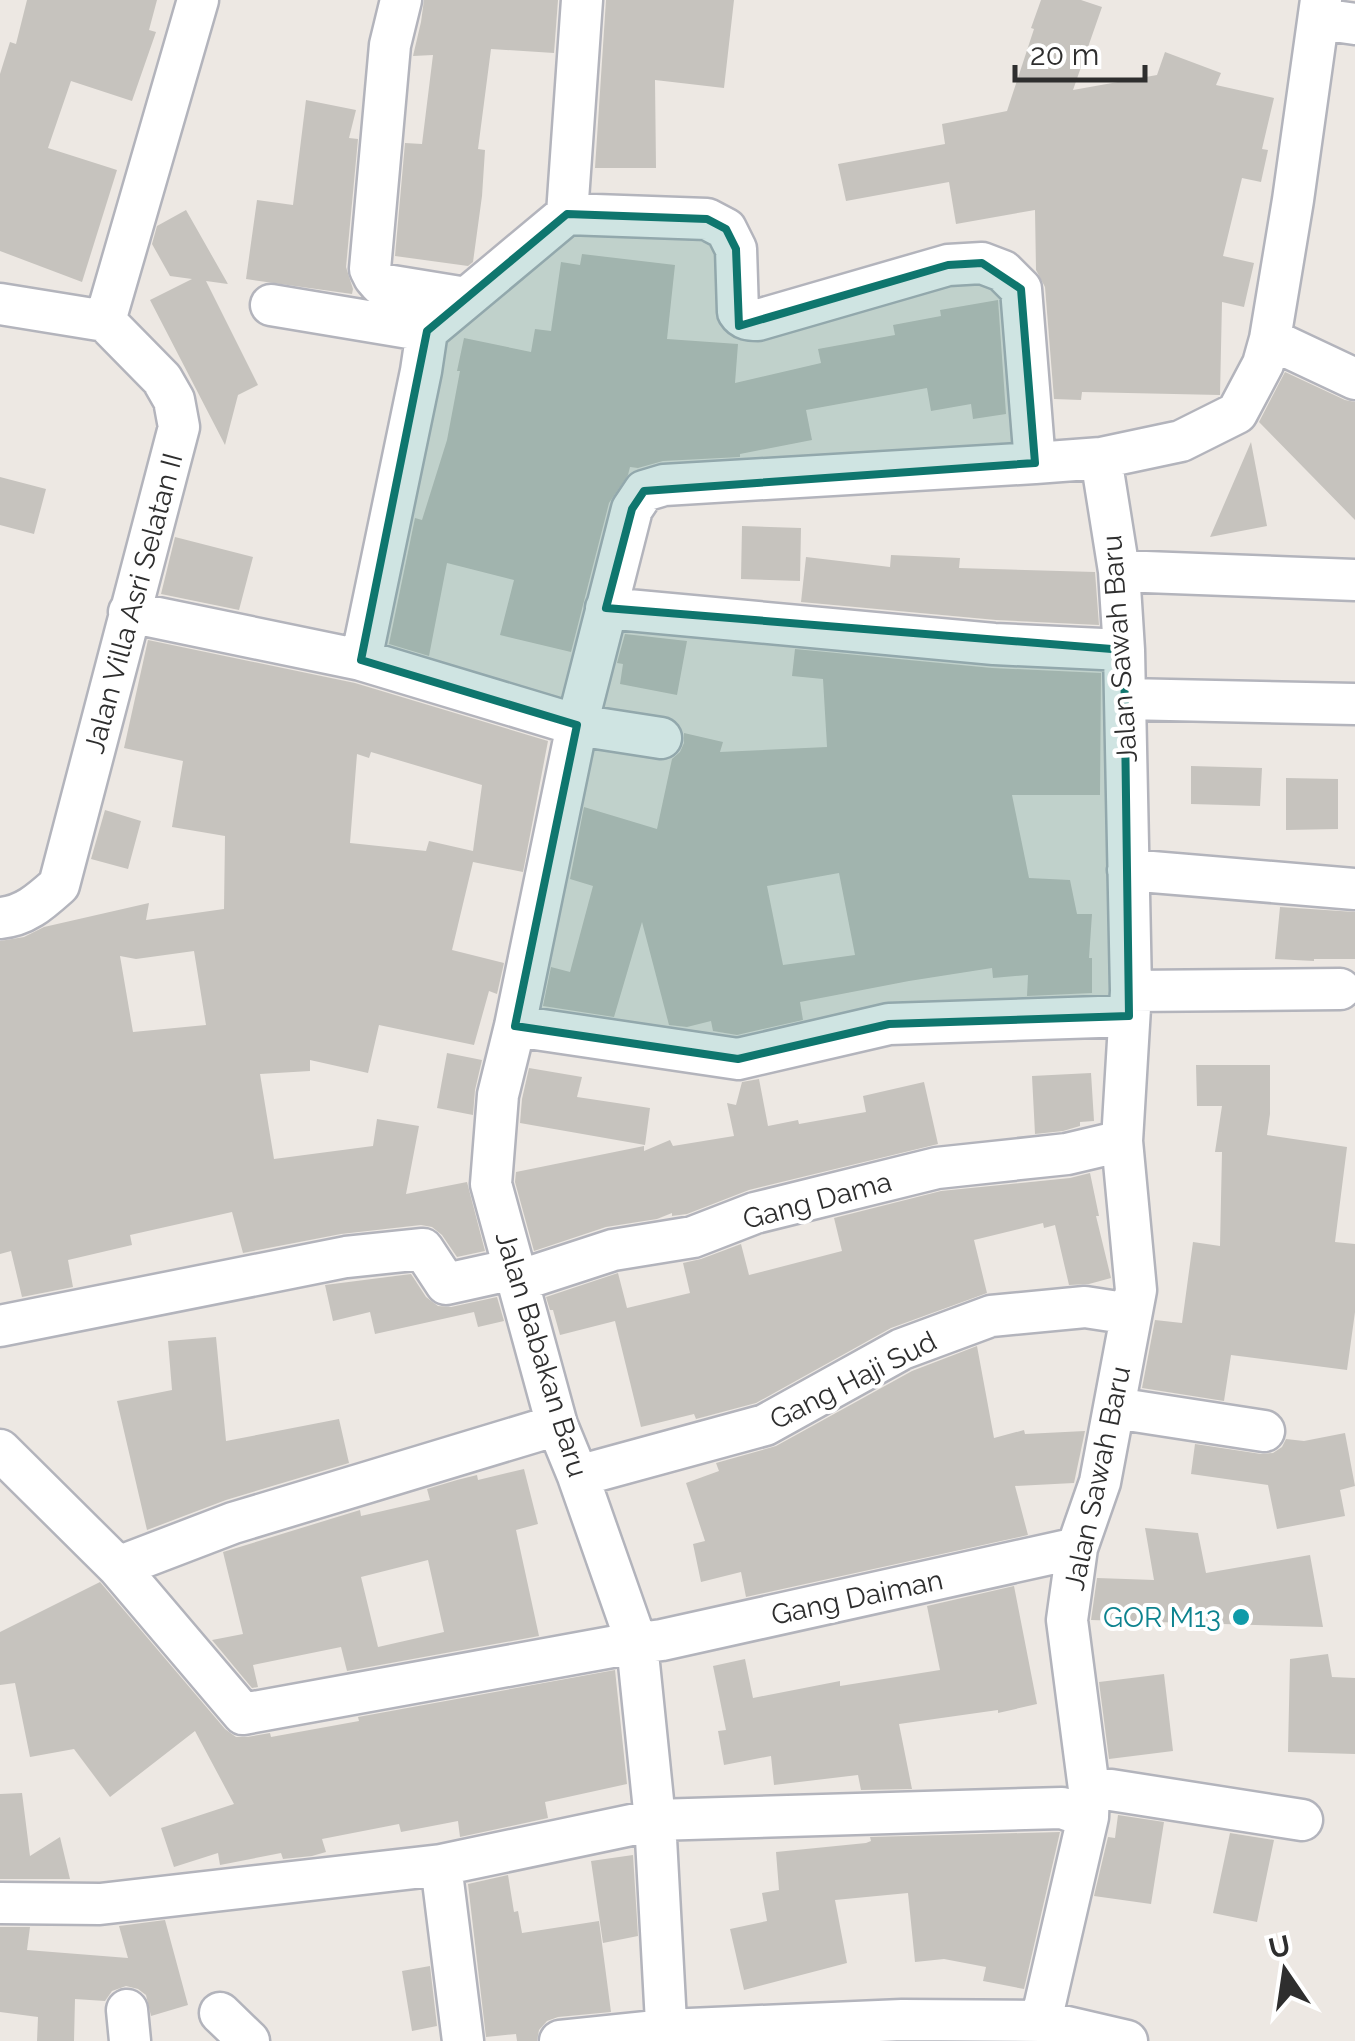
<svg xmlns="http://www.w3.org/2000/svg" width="1355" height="2041" viewBox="0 0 1355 2041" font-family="Raleway,sans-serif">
<rect width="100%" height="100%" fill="#ede8e3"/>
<path fill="#c6c3be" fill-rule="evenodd" d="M27,0H157L149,30L156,32L132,101L71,81L48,148L117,170L82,282L0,251V74L10,42L16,44Z
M424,0H558L554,53L491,49L478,149L485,150L482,196L473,262L468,266L395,256L405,143L422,144L433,55L413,56L421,22Z
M606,0H734L724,88L655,80L656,168H595Z
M1041,0H1081L1102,7L1073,90L1157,75L1165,52L1221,73L1216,85L1274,98L1262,149L1268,150L1261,182L1242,178L1223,256L1254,263L1244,307L1222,302L1220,395L1082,392L1081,400L1054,399L1045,287L1036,270L1035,210L956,224L949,182L846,201L838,164L945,144L942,124L1007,111L1034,29L1031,28Z
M306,100L356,110L349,138L358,139L346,267L353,289L352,294L246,279L257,200L293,205Z
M186,210L228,284L206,281L258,385L238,395L225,445L150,300L192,279L170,276L152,244L157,226Z
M582,254L675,265L667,339L738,344L735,383L821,363L818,349L895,335L893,325L941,316L940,310L998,300L1006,414L973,419L971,404L931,411L927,388L806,410L812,440L740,454V457L663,461L638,468L630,467L628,475L609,503L571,652L500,635L514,580L447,563L429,656L389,644L415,518L422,520L447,440L460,371H457L464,338L531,352L535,329L551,331L561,262L580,265Z
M1285,372L1345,400L1355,402V520L1259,422Z
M1251,442L1267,526L1210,537Z
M0,477L46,489L34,534L0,525Z
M742,526L801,528L800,581L741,579Z
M175,537L253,557L239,610L161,594Z
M891,555L960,558L959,568L1095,572L1099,625L996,620L801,602L806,557L890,567Z
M625,634L687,641L677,695L620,684L623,664L617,663Z
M148,640L355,683L548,741L523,872L473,862L452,950L504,963L497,994L489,991L474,1045L379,1025L368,1073L310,1060V1071L260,1074L274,1159L373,1146L377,1119L419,1126L406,1194L467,1182L485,1251L457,1257L442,1235L432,1227L421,1225L341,1234L243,1253L232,1212L130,1235L132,1245L68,1260L73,1287L22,1297L11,1251L0,1254V941L24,937L44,927L149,903L146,920L224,909L225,836L172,827L183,761L124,748ZM371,752L482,785L473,851L429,841L426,851L350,843L357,754L369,758ZM194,951L206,1025L133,1032L120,956L136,959Z
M795,649L992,668L1101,673L1100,795H1012L1029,878L1070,880L1077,914H1092L1089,958H1092V993L1027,996L1028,975L993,978L992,968L909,981L800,1002L803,1020L737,1035L713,1031L711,1021L687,1027L669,1025L642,922L614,1017L543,1006L551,967L570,972L593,886L570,879L584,807L657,829L672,759L680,752L684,743V733L723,742L720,752L827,747L823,679L792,676ZM839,873L855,955L783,965L767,886Z
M1191,766L1262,768L1260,806L1191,804Z
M1286,778L1338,779V829L1286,830Z
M105,810L141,821L128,869L91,859Z
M1280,907L1355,912V959H1314V961L1275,959Z
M447,1053L482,1060L475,1090L473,1115L437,1108Z
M1196,1065H1270V1114L1267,1135L1347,1147L1335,1242L1355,1244V1312L1347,1370L1231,1355L1224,1401L1142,1388L1155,1320L1182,1323L1193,1242L1220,1246L1222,1152H1215L1222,1106H1197Z
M529,1068L582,1077L577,1097L650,1108L645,1145L520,1123L522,1099Z
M1091,1073L1094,1121L1080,1122V1126L1063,1131L1035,1134L1032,1076Z
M759,1079L768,1126L798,1120L799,1124L866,1112L863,1096L924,1082L938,1144L749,1190L687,1214L672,1216V1213L657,1219L606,1227L534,1251L515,1182L516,1172L644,1146V1151L670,1140L673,1146L734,1136L727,1103L736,1105L742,1082Z
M1090,1173L1099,1216H1096L1111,1278L1089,1284L1069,1285L1055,1225L1044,1228L1043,1223L974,1240L987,1293L891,1328L756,1403L696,1419L694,1414L641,1427L615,1321L560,1335L553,1310H550L546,1297L618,1273L627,1308L690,1293L683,1263L701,1259L741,1244L749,1275L842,1251L834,1218L941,1191L1070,1178Z
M411,1274L426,1297L438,1306L451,1307L497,1297L504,1321L478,1327L474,1312L375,1334L370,1312L333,1321L325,1285Z
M216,1337L226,1441L339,1419L349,1463L226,1500L147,1530L117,1401L172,1390L168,1341Z
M977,1346L994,1438L1024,1430L1025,1434L1085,1431L1074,1483L1015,1486L1028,1535L746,1597L741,1572L701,1582L693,1544L705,1541L686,1483L719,1471L716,1463L776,1446L912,1371Z
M1345,1433L1355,1486L1340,1490L1345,1516L1277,1529L1268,1485L1191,1474L1195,1444L1261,1454L1273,1453L1282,1447L1286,1439L1304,1441Z
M524,1469L538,1524L516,1530L539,1636L347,1671L341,1647L253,1665L258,1687L252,1688L212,1640L243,1634L223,1552L360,1510L361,1516L430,1500L427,1489L457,1480L477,1475L478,1480ZM428,1560L444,1632L378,1647L361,1577Z
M1145,1528L1198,1533L1206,1573L1310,1555L1323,1627L1091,1620L1097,1578L1154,1580Z
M100,1582L225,1729L236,1737H247L270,1733L271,1737L359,1721L358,1717L615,1670L627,1784L545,1802L548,1818L460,1837L458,1821L401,1832L399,1824L322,1839L326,1852L312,1856L283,1859L281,1853L220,1865L218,1853L174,1867L161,1828L234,1804L195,1731L110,1797L74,1749L30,1757L15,1683L0,1685V1632Z
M1014,1586L1037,1704L998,1713V1710L899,1724L912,1789L861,1790L858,1775L774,1785L771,1756L724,1765L718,1731L726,1730L713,1666L745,1659L753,1698L840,1681V1686L940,1670L927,1606Z
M1328,1654L1332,1677L1355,1678V1754L1288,1752L1290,1659Z
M1164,1674L1173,1751L1109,1759L1099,1682Z
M22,1793L30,1856L60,1837L70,1879H0V1794Z
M1118,1815L1164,1822L1151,1904L1094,1896L1108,1837L1115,1838Z
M1060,1832L1024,1989L983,1981L986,1967L944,1959L915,1962L908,1893L835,1900L847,1963L744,1990L730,1929L767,1921L762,1893L779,1890L776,1852L866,1843L871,1841L870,1837Z
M1230,1833L1274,1840L1257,1922L1213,1913Z
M633,1855L638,1936L603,1943L591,1861Z
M508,1875L514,1912L518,1911L522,1933L599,1921L611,2012L558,2017L547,2021L539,2030L537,2041H517L516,2034L486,2037L468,1884Z
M165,1920L188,2005L151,2016L146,1995L138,1989L126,1986L112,1991L105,2001L75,1999L74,2041H37L38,2017L0,2012V1927H30L27,1950L128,1958L119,1926Z
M430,1966L437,2026L412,2031L402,1971Z"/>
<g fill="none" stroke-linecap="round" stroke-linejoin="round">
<defs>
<path id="minor" d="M401,0L390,45L370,269L374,277L380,284L466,298
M1320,19L1355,24
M567,214L582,0
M0,304L105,321L162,379L174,400L179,427L59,885C41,901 25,916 0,918
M271,305L427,331
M105,321L198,0
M1270,339L1355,379
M1119,571L1355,580
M606,608L994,644L1124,650
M129,612L361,660L577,725L661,738
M361,660L421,371L427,331L567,214L707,219L726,229L736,249L738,312C743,320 750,320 758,320L948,265L982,263L1003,271L1021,289L1035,463L1101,458
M1125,699L1355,704
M1128,870L1355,889
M1131,991L1340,989
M515,1026L738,1059L889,1024L1129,1016
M518,1281L613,1250L693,1237L755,1213L937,1168L1067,1154L1122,1141
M0,1326L346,1257L423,1249L446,1284L514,1269
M1115,1408L1264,1431
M0,1450L118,1567L243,1714L617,1646L662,1640L1077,1548
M578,1476L765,1425L902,1349L991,1316L1085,1307L1131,1314
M118,1567L233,1523L557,1425
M1089,1789L1111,1790L1302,1820
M441,1865L463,2041
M0,1903L100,1904L441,1865L655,1820L1062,1808L1088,1817
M127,2010L130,2041
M220,2013L249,2041
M1041,2021L1088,1817L1089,1789L1067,1620L1077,1548L1100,1482L1136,1290L1122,1141L1131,991L1124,650L1119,571L1101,458L1181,441L1237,413L1263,364L1270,339L1293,200L1321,0
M560,2041L666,2030L902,2020L1041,2021L1127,2041
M667,2041L655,1820L637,1644L578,1476L557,1425L491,1184L498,1095L515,1026L577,725L632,509L644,491L664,485L1035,463"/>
</defs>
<use href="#minor" stroke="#b3b4bc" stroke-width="45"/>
<use href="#minor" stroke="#fff" stroke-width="40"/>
</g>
<path fill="#0f766e" fill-opacity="0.2" stroke="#0f766e" stroke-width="8" stroke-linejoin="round" d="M567,214L707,219L726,229L736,249L739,326L948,265L982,263L1021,289L1035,463L644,491L632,509L606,608L1124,650L1129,1016L889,1024L738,1059L515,1026L577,725L361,660L427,331Z"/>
<circle fill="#0f9aa8" stroke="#fff" stroke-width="4" cx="1241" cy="1617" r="10"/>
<g text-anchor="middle" stroke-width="8" stroke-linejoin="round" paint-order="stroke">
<g font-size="28" fill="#2e2e2e" stroke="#fff">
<text transform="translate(133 603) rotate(-75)" y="10">Jalan Villa Asri Selatan II</text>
<text transform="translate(1119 649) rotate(-94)" y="10">Jalan Sawah Baru</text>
<text transform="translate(817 1200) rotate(-15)" y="10">Gang Dama</text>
<text transform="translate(542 1354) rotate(73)" y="10">Jalan Babakan Baru</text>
<text transform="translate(853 1380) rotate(-27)" y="10">Gang Haji Sud</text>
<text transform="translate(1097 1478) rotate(-78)" y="10">Jalan Sawah Baru</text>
<text transform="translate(857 1597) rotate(-12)" y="10">Gang Daiman</text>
</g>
<g font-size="28" fill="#0d838f" stroke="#fff" text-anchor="end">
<text x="1221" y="1627">GOR M13</text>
</g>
</g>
<g transform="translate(1285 1971) rotate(347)" stroke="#ffffff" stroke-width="8" paint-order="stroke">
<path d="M0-8L18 38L0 25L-18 38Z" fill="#2e2e2e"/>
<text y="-15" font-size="28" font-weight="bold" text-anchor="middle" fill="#2e2e2e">U</text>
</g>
<path d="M1015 65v15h130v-15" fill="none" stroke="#2e2e2e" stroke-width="5"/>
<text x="1030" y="65" font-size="30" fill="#2e2e2e" stroke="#ffffff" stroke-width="8" paint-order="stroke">20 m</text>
</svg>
